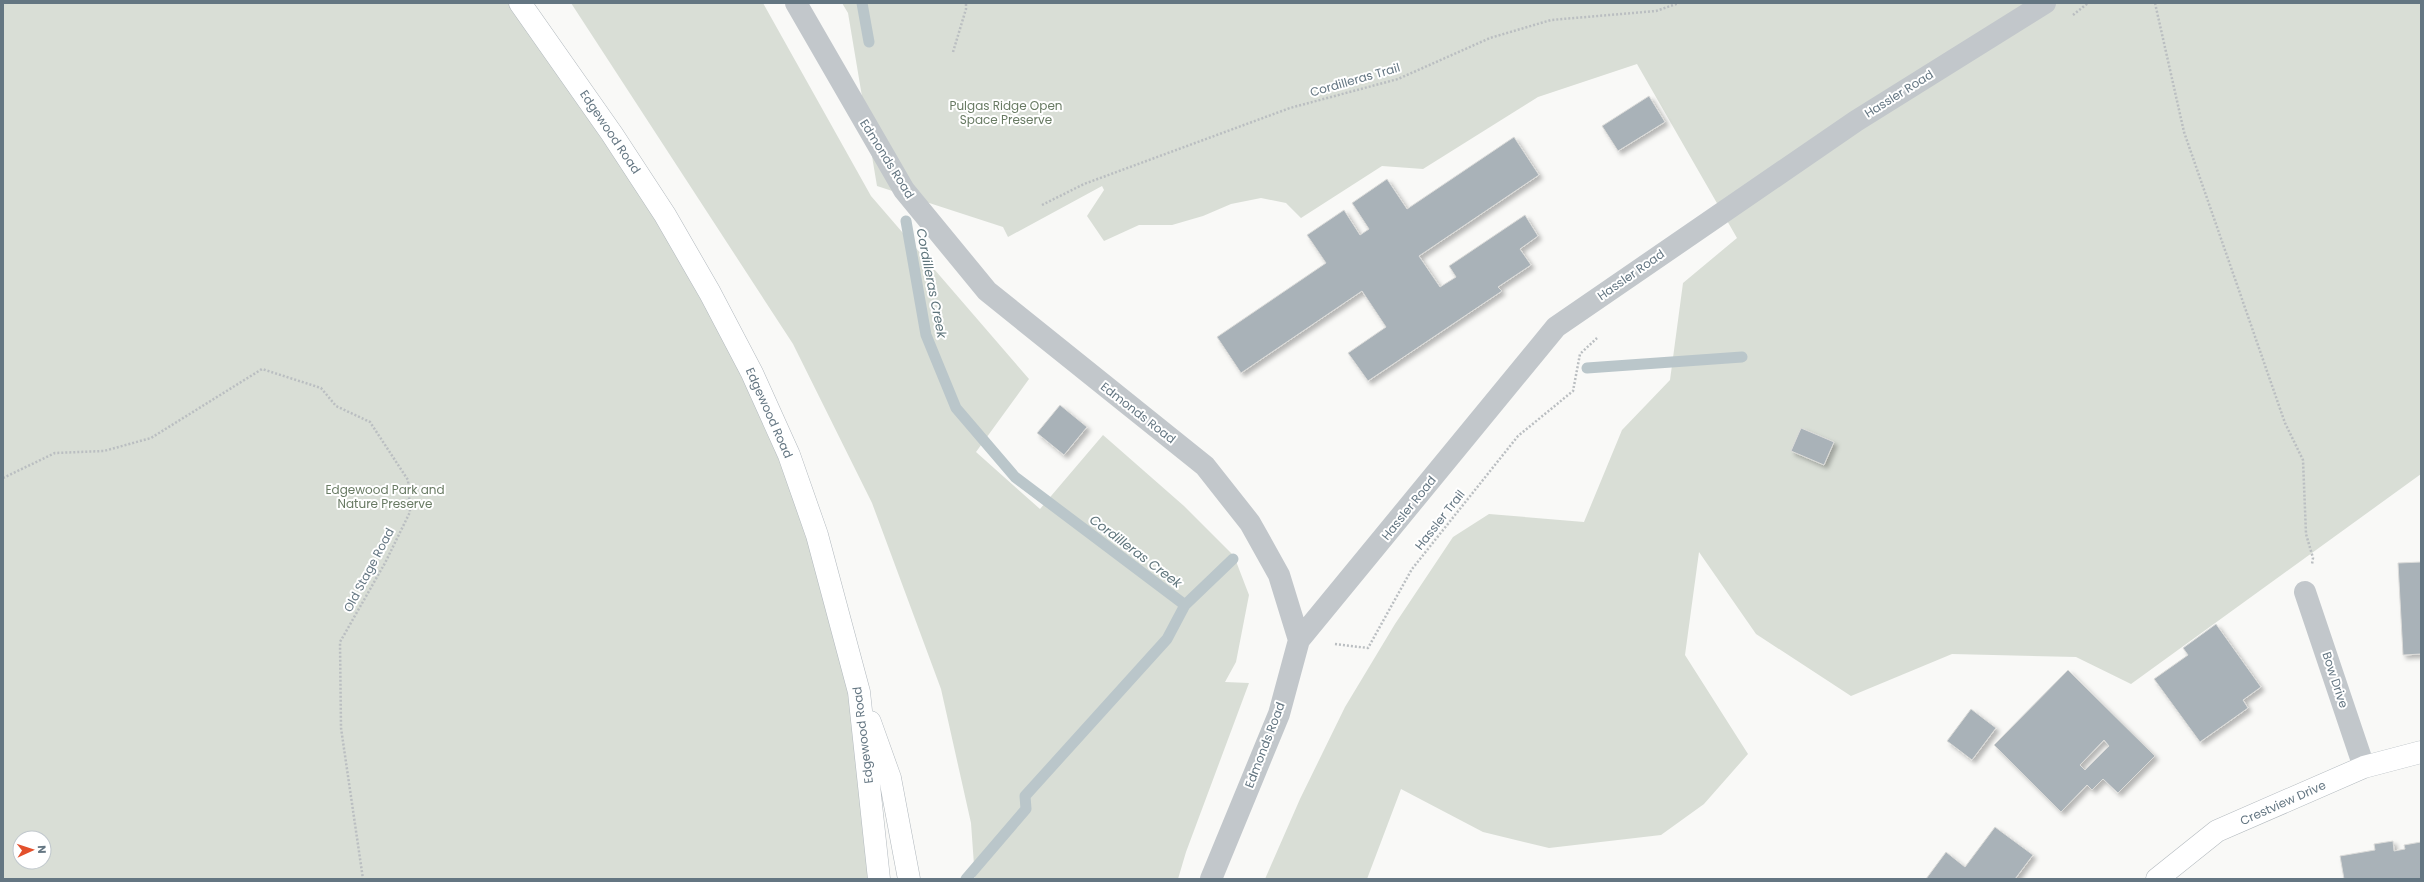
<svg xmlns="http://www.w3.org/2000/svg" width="2424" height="882" viewBox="0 0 2424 882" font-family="Poppins,sans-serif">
<defs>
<filter id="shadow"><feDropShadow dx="3.5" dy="3.5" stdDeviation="2" flood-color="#0004"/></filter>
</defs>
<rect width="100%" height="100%" fill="#f9f9f7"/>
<path fill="#d9ded6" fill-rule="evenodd" d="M3,3H520L752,373L837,614L879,879H3ZM20,838H44V862H20Z
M571,3H763L871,196L1029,379L976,452L1040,509L1103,435L1184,506L1234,556L1249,595L1236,662L1225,682L1249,683L1186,852L1178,879H975L971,823L941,689L872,503L793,344Z
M842,3H2421V474L2131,684L2076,657L1952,654L1851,696L1756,634L1699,552L1685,655L1748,754L1704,804L1661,835L1549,848L1483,832L1401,789L1367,879H1265L1300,799L1345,707L1395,624L1453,537L1489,514L1584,522L1622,430L1670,380L1683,283L1737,238L1637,64L1538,97L1423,169L1382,166L1301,218L1286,203L1261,198L1231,204L1203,216L1172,225H1139L1104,241L1087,216L1104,190L1102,186L1008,237L1003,227L877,186L848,13Z"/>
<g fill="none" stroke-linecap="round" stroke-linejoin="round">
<path stroke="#bac6ca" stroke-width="11" d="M862,3L869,42
M906,221L926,335L956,408L1015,477L1185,605
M1587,368L1742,357
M966,879L1026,809L1025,796L1167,639L1185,605L1233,559"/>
</g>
<path fill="#a9b2b8" stroke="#dbdbd9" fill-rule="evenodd" filter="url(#shadow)" d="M1649,96L1665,122L1618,151L1602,126Z
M1514,137L1539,175L1419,256L1440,287L1456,277L1449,266L1525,215L1538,236L1520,249L1531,265L1498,287L1502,291L1368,381L1348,353L1386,327L1362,291L1241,373L1217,337L1326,263L1307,235L1344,210L1360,235L1369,229L1352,203L1387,179L1407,209Z
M1060,405L1087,427L1064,455L1037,433Z
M1801,428L1834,442L1824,465L1791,451Z
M2421,562V654L2403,655L2398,563Z
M2216,624L2261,687L2243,700L2248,708L2200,742L2154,679L2188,655L2183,648Z
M2068,670L2155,756L2118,793L2103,779L2092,790L2087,785L2061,812L1994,745ZM2104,740L2109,746L2085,770L2080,765Z
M1971,709L1996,728L1972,760L1947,741Z
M1995,827L2033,855L2015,879H1926L1946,852L1965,867Z
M2393,841L2394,851L2405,849L2404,845L2421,842V879H2344L2340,856L2375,850L2374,844Z"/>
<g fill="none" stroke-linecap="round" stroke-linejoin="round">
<defs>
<path id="secondary" d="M520,3L612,134L665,215L710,293L752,373L789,455L817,535L859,692L879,879
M870,722L890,778L909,879
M2157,879L2217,831L2364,767L2421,752"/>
</defs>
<use href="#secondary" stroke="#b2b9be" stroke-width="23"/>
<path stroke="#babec1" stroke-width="2.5" stroke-dasharray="2 2" stroke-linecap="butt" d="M2155,3L2184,132L2285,423L2303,460L2306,534L2313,558L2312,564
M2073,15L2088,3
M953,52L966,9V3
M1042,205L1084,184L1290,108L1398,79L1490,38L1551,20L1656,11L1679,3
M3,478L55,453L104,451L151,438L262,369L321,388L336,406L370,422L408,480L410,512L385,563L340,642L341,728L363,879
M1335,644L1368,648L1412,569L1518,436L1573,391L1580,354L1597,338"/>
<path stroke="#c2c7cb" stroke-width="22" d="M796,3L904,190L987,291L1205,466L1250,523L1279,575L1299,640L1279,714L1211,879
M2305,592L2364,767
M1299,640L1556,327L1856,121L2045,3"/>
<use href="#secondary" stroke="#fff" stroke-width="22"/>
</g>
<g text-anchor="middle" stroke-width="4" stroke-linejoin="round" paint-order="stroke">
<g font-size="12" fill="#647682" stroke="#fff">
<text transform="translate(1355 80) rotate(-16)" y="4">Cordilleras Trail</text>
<text transform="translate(1899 94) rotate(-32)" y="4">Hassler Road</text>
<text transform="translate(610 132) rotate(56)" y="4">Edgewood Road</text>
<text transform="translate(887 159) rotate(58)" y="4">Edmonds Road</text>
<text transform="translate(1631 275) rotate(-35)" y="4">Hassler Road</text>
<text transform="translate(769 413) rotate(66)" y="4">Edgewood Road</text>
<text transform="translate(1138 413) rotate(38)" y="4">Edmonds Road</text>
<text transform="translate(1409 508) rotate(-51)" y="4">Hassler Road</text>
<text transform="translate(1440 520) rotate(-52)" y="4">Hassler Trail</text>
<text transform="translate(369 570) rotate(-62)" y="4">Old Stage Road</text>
<text transform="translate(2335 680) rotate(72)" y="4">Bow Drive</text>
<text transform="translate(863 735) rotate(-97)" y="4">Edgewood Road</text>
<text transform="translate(1265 745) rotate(-69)" y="4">Edmonds Road</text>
<text transform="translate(2283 803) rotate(-24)" y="4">Crestview Drive</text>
</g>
<g font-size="12" fill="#687a63" stroke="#fff">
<text x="1006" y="110">Pulgas Ridge Open<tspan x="1006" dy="14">Space Preserve</tspan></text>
<text x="385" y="494">Edgewood Park and<tspan x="385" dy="14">Nature Preserve</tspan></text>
</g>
<g font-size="13" font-style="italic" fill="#5f757c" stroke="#fff">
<text transform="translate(932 283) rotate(79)" y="5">Cordilleras Creek</text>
<text transform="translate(1136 551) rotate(37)" y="5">Cordilleras Creek</text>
</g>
</g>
<rect width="2424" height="882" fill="none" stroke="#647682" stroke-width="8"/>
<g transform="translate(32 850) rotate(87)"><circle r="19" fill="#ffffff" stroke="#c1c8cd"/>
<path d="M0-3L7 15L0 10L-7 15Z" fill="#e3502c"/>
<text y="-6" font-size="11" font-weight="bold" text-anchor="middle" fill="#647682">N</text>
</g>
</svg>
